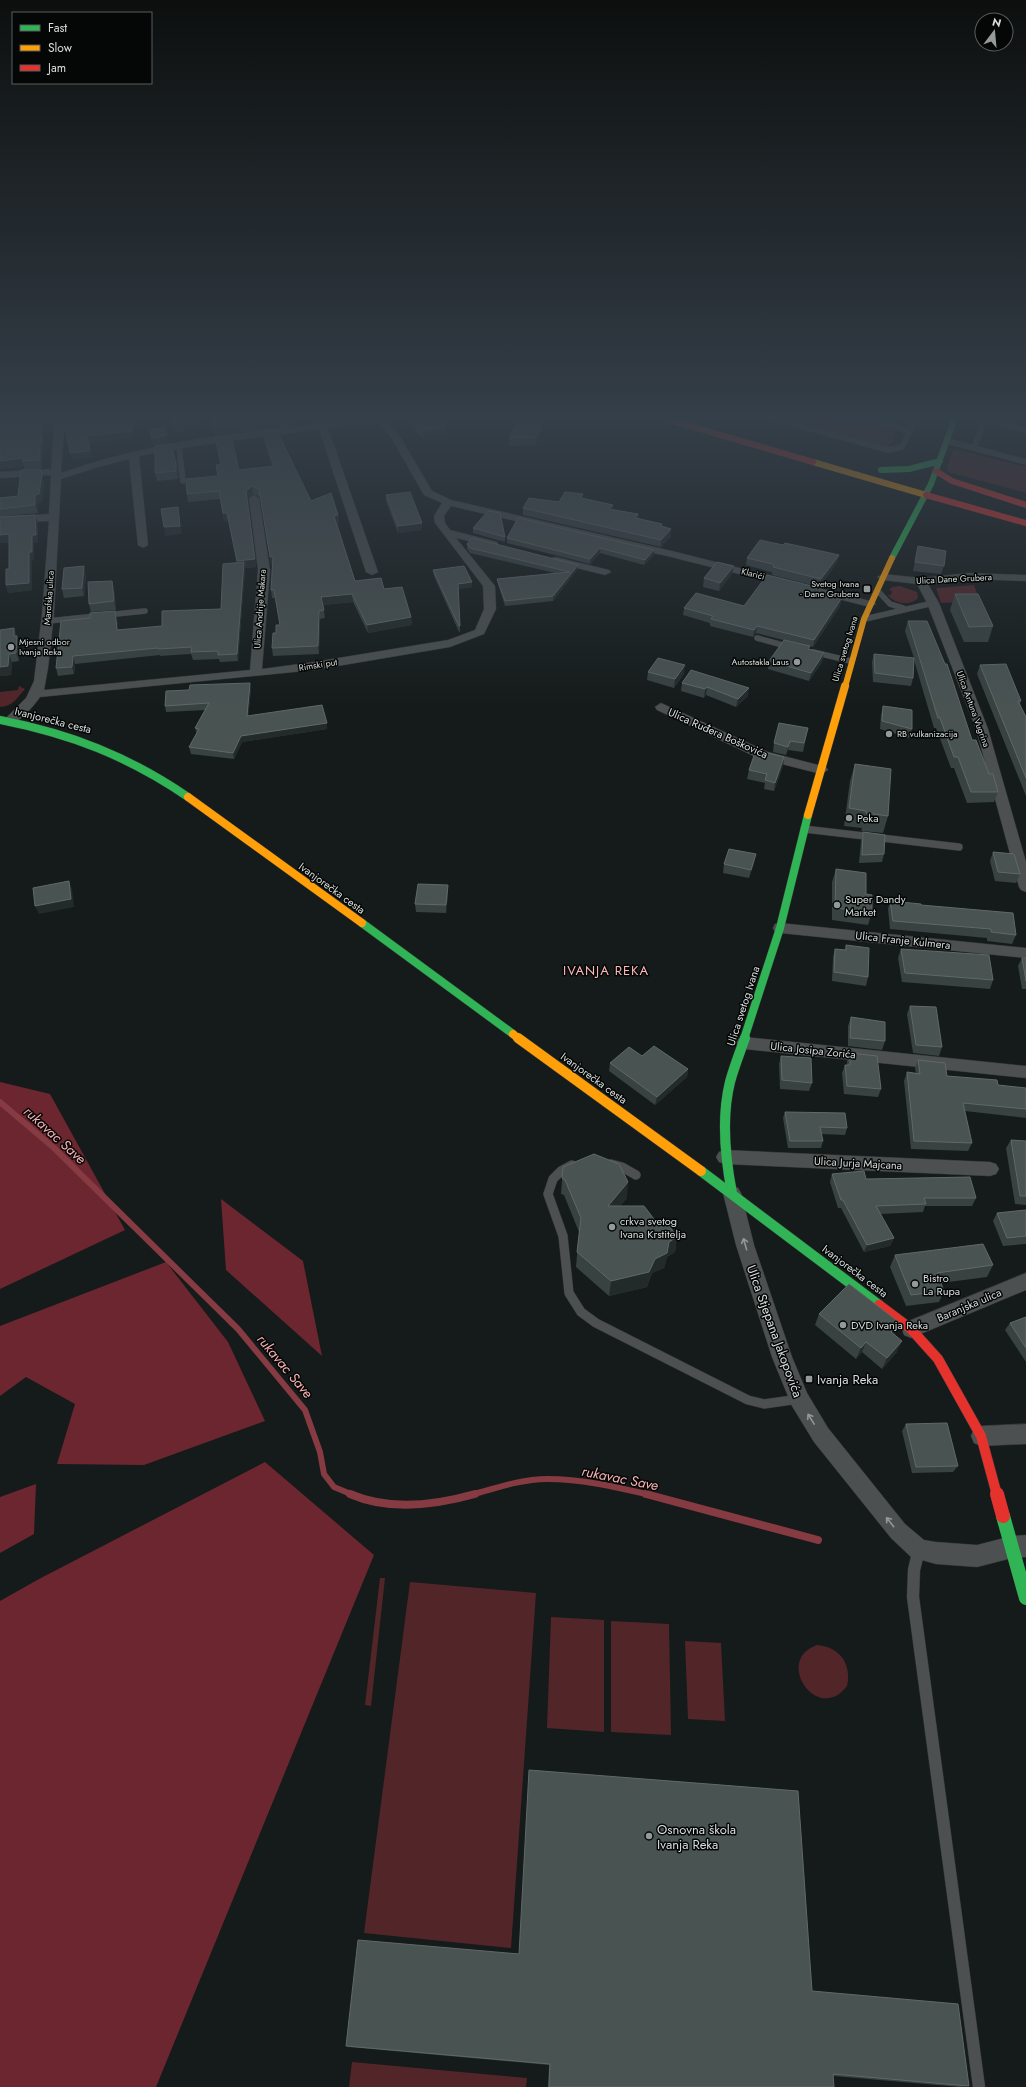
<svg xmlns="http://www.w3.org/2000/svg" width="1026" height="2087" viewBox="0 0 1026 2087" font-family="Jost,sans-serif">
<rect width="100%" height="100%" fill="#151b1a"/>
<path fill="#522529" d="M771,415H846L897,429L893,442L887,446H880Z
M954,449L1026,467V493L948,472L947,467Z
M974,585L982,607L957,602L941,603L936,588Z
M900,586L917,592L918,598C911,606 894,604 888,595H891L892,591L889,590L892,587Z
M19,686L25,689C17,698 12,707 0,707V692L18,690Z
M380,1578H385L371,1706L365,1705Z
M410,1582L536,1593L511,1948L364,1933Z
M551,1617L604,1620V1732L547,1728Z
M611,1621L669,1624L671,1735L611,1732Z
M685,1641L721,1643L725,1721L688,1719Z
M817,1645C840,1647 852,1664 847,1686C818,1725 773,1660 817,1645Z
M352,2062L527,2078L526,2087H349Z"/>
<path fill="#6c262f" d="M0,1082L50,1094L125,1230L0,1289Z
M221,1199L303,1261L322,1356L226,1270Z
M166,1262L228,1342L265,1421L144,1465L57,1464L75,1404L26,1377L0,1396V1326Z
M265,1462L374,1555L156,2087H0V1601L39,1579Z
M36,1484L34,1534L0,1553V1497Z"/>
<g fill="none" stroke-linecap="round" stroke-linejoin="round">
<path stroke="#863a42" stroke-width="6" d="M0,1102L54,1148L238,1329L305,1410L320,1452L324,1474L334,1487L353,1495
M471,1495C496,1488 522,1479 547,1479C582,1479 616,1487 650,1495"/>
<path stroke="#863a42" stroke-width="8" d="M350,1494C389,1511 436,1505 475,1494
M646,1494L818,1540"/>
<defs>
<path id="lane-far3" d="M761,415L888,450L902,447L918,415
M852,415L909,431
M980,415L985,418L974,448L1026,462
M985,418L1026,431
M947,441L974,448
M179,447L183,481
M877,590L890,604L903,608
M865,619L933,603
M48,621L145,611
M757,638L790,647
M813,652L851,661"/>
<path id="lane-far2" d="M804,829L959,847"/>
<path id="lane-far1" d="M611,1164L622,1167L636,1175
M572,1165L561,1171L553,1179L548,1194L563,1236L569,1293L581,1312L596,1323L748,1400L764,1404L799,1399"/>
<path id="lane" d="M919,1549L914,1570L913,1597L979,2087"/>
<path id="street" d="M55,415H65L61,473C132,448 206,436 280,428L275,415H285L289,427L383,415L401,438L432,491L451,500L672,551L874,602L876,604L870,607L671,557L451,506L444,516L445,523L450,530L497,542L498,544L493,547L456,538L495,586L496,609L484,634L450,647L314,670L40,697C33,707 20,722 9,725L3,721L26,698L34,681L42,614L49,521L0,523V517L49,514L51,475L0,478V472L51,469ZM379,422L392,439L424,495L442,503L434,516L435,523L483,586L484,609L475,630L448,640L314,662L262,669L270,570L259,498L254,495L249,498L258,570L250,670L44,690L48,668L54,614L61,479L95,468L129,459L138,545L143,548L148,545L139,456L207,444L319,429L366,572L372,575L378,572L328,428Z
M556,557L609,570L611,572L605,575L552,562L551,560L552,558Z
M969,573L1026,575V581L969,579L928,584L939,603L988,729L1026,862V892L1021,890L1019,887L976,729L927,603L917,584L883,580L877,577L883,574L921,578Z
M661,703L768,752L826,767L828,770L821,774L758,758L657,710L655,707Z
M780,923L1026,948V958L780,933L775,932L773,928L775,924Z
M744,1037L1026,1066V1078L744,1049L738,1047L736,1043L738,1039Z
M725,1150L990,1162L996,1164L999,1169L996,1174L990,1176L725,1164L719,1162L716,1157L719,1152Z
M732,1186L738,1188L741,1193L754,1245L792,1357L807,1393L828,1428L905,1524L924,1540L936,1542L977,1545L1012,1536L1026,1535V1557L1012,1558L977,1567L936,1564L911,1557L891,1538L814,1442L792,1406L772,1357L736,1245L723,1193L726,1188Z
M1026,1273V1290L911,1338L904,1335L902,1329L904,1323Z
M1026,1424V1444L981,1446L974,1443L971,1436L974,1429L981,1426Z"/>
<path id="fast-far3" d="M881,470L909,469L940,461
M892,558L931,484L956,415"/>
<path id="fast-far2" d="M0,720C71,734 128,756 188,797
M362,923L513,1034
M744,1039L780,928L808,815"/>
<path id="fast-far1" d="M701,1171L879,1305
M732,1193C725,1157 721,1118 730,1082C734,1067 740,1052 745,1038"/>
<path id="fast" d="M1003,1516L1026,1598"/>
<path id="slow-far2" d="M813,462L926,495
M845,687L864,619L892,558"/>
<path id="slow-far1" d="M188,797L362,923
M808,815L845,686
M513,1034L519,1039"/>
<path id="slow" d="M518,1038L701,1171"/>
<path id="jam-far2" d="M652,415L813,462
M936,471L952,481L1026,505
M926,495L1026,523"/>
<path id="jam-far1" d="M879,1305L911,1329L938,1359L981,1436L997,1495"/>
<path id="jam" d="M997,1494L1003,1516"/>
</defs>
<use href="#lane-far3" stroke="#313433" stroke-width="6"/>
<use href="#lane-far2" stroke="#313433" stroke-width="8"/>
<use href="#lane-far1" stroke="#313433" stroke-width="10"/>
<use href="#lane" stroke="#313433" stroke-width="13"/>
<use href="#street" stroke="#313433" stroke-width="1"/>
<use href="#fast-far3" stroke="#313433" stroke-width="6"/>
<use href="#fast-far2" stroke="#313433" stroke-width="9"/>
<use href="#fast-far1" stroke="#313433" stroke-width="11"/>
<use href="#fast" stroke="#313433" stroke-width="14"/>
<use href="#slow-far2" stroke="#313433" stroke-width="6"/>
<use href="#slow-far1" stroke="#313433" stroke-width="9"/>
<use href="#slow" stroke="#313433" stroke-width="11"/>
<use href="#jam-far2" stroke="#313433" stroke-width="6"/>
<use href="#jam-far1" stroke="#313433" stroke-width="11"/>
<use href="#jam" stroke="#313433" stroke-width="14"/>
<use href="#lane-far3" stroke="#4c5050" stroke-width="5.5"/>
<use href="#lane-far2" stroke="#4c5050" stroke-width="7"/>
<use href="#lane-far1" stroke="#4c5050" stroke-width="9"/>
<use href="#lane" stroke="#4c5050" stroke-width="12"/>
<use href="#street" fill="#4c5050" fill-rule="evenodd"/>
<use href="#fast-far3" stroke="#30b455" stroke-width="6"/>
<use href="#fast-far2" stroke="#30b455" stroke-width="8"/>
<use href="#fast-far1" stroke="#30b455" stroke-width="10"/>
<use href="#fast" stroke="#30b455" stroke-width="14"/>
<use href="#slow-far2" stroke="#ff9f0a" stroke-width="6"/>
<use href="#slow-far1" stroke="#ff9f0a" stroke-width="8"/>
<use href="#slow" stroke="#ff9f0a" stroke-width="10"/>
<use href="#jam-far2" stroke="#e5322d" stroke-width="6"/>
<use href="#jam-far1" stroke="#e5322d" stroke-width="10"/>
<use href="#jam" stroke="#e5322d" stroke-width="14"/>
</g>
<path fill="#384241" d="M0,415H43L44,451L42,452V468L24,469V466L0,469Z
M170,415H195L198,429L175,432Z
M409,417L447,426V434L423,439L410,425Z
M541,427L540,435L535,445L509,446V438Z
M149,430L169,443L154,446Z
M263,432L311,501L338,515L339,523H337L355,581L384,589L411,617L412,625L368,633L353,602L323,605L325,618L320,619L319,654L273,656L272,648L276,633L280,625L275,598H272L271,590L272,565H271L260,497L253,494L248,498L256,567L245,568L238,661L220,662L219,659L193,660L191,654L160,656V655L75,664L74,674L58,676L56,668L117,618L118,630L162,626L221,609L237,563L228,520L224,521L220,499L188,502L187,494L218,476L216,465L239,470L272,466L264,440Z
M176,463L178,471V479L157,481L155,473Z
M44,482L42,502L38,503V513L4,516L35,515L38,523V543H34V560H32V590L8,593L6,585L9,569V542L0,543V498L18,496Z
M386,495L422,530L398,533L386,501Z
M583,498L613,505V510L638,518L671,529V536L661,547L523,515V508Z
M473,528L505,537V542L473,533Z
M507,538L654,550V555L644,565L600,553L590,564L507,543Z
M467,544L578,565L577,570L553,601L505,606L498,584L497,579L555,573L470,553L467,549Z
M783,545L839,555L837,562L820,587L772,575V572H771L746,565L747,558Z
M918,546L944,566L941,574L913,571Z
M734,566L732,574L719,591L703,587L704,578Z
M433,570L472,582V587L458,589L460,632H459L434,576Z
M86,575L84,596L64,598L62,589Z
M112,581L114,589L116,610L91,612L89,604Z
M816,587L815,593L841,599L840,606L813,647L810,646L809,649L824,653L822,662L809,681L768,669L769,661L795,643L756,633L753,637L710,626V623L683,615L684,608L744,606Z
M955,594L993,626L988,642H964L950,610Z
M908,621L972,740L998,792L994,802L967,803L954,768H951L936,728H934L914,660L913,678L911,686L873,682L872,662L874,654L914,658L905,631Z
M14,628L19,644V661L12,662L11,675L0,676Z
M980,665L1021,701L1020,704L1026,717V796L977,674Z
M691,670L748,696L736,707L706,695L704,698L681,691L682,683Z
M648,672L684,674L674,688L647,680Z
M251,689L248,716L327,723V729L242,742L234,759L191,754L189,747L197,734L195,728L206,710L166,712L165,706Z
M883,706L912,729L909,738L880,729L881,715Z
M808,728L803,752L788,750L786,755L773,752L774,743Z
M784,757L783,766L774,791L764,789L765,783L747,779L749,770Z
M855,764L888,816L883,833L861,831L862,828L844,826L850,781Z
M863,832L884,854L882,862L859,863L861,841Z
M993,852L1020,874L1016,883L995,881L990,861Z
M754,863L749,878L723,873L724,864Z
M836,869L866,894L872,912L868,925L832,920V882Z
M448,894L446,913L416,912L415,904Z
M890,901L921,905L1016,935L1012,944L987,941V938L890,929L888,909Z
M846,945L868,977L866,986L832,981L833,957L835,949L845,950Z
M901,949L993,980L990,989L902,982L898,958Z
M1022,958H1026V989H1022L1018,966Z
M910,1006L942,1047L939,1056L913,1053L907,1014Z
M851,1017L885,1041L882,1050L848,1046V1026Z
M850,1053L881,1089L878,1097L844,1094L842,1073L845,1065H847V1061Z
M642,1056L688,1069L687,1077L655,1105L609,1071L610,1063Z
M781,1056L812,1083L809,1091L780,1089L779,1064Z
M918,1060L947,1076L998,1085L1026,1088V1118L965,1111L972,1143L968,1151L911,1149L904,1081L907,1072L916,1073L915,1068Z
M785,1112L847,1128L845,1135L821,1134L823,1141L821,1148H788L783,1118Z
M1011,1140L1026,1141V1205L1015,1204L1006,1148Z
M563,1167L627,1198L620,1206L657,1223L677,1237L675,1252L667,1257L664,1268L652,1273L647,1287L609,1296L576,1267L579,1232L564,1195L561,1194Z
M832,1174L866,1179L976,1198L972,1206H925L923,1212L880,1214L894,1238L890,1246L864,1252L841,1208H838L830,1182Z
M1026,1210V1244L1003,1246L993,1221L997,1213Z
M895,1255L993,1265L987,1277L941,1283L944,1291L939,1302L906,1306L890,1267Z
M819,1314L895,1334L894,1335L897,1352L882,1369L862,1352L856,1359L815,1325Z
M1026,1317V1362L1005,1330L1010,1323Z
M906,1424L958,1466L953,1472L912,1473L902,1431Z
M812,1991L969,2086L960,2087L833,2076L834,2087H548L549,2065L349,2047L346,2046Z"/>
<path fill="#232b2a" d="M41,415H43L44,451L42,452V468L40,460V444Z
M131,415L134,438L89,443L92,458L72,460L70,453L87,436Z
M269,420L270,428L215,435L213,427Z
M197,421L198,429L175,432L174,424Z
M447,426V434L423,439V431Z
M541,427L540,435L535,445L536,437Z
M167,435L169,443L154,446L152,438Z
M23,458L22,461L24,466L0,469V461Z
M176,463L178,471V479L176,471Z
M42,474L44,482L42,502L38,503V513L35,505V495Z
M252,486L253,494L248,498L256,567L245,568L238,661L237,654L238,569L237,561L246,491Z
M613,505L612,512L609,509Z
M178,507L182,534L165,536L164,527Z
M223,513H227L228,520L224,521Z
M35,515L38,523V543H34V560H32V590L8,593L6,585L29,552Z
M338,515L339,523H335L334,516Z
M422,523V530L398,533V526Z
M671,529V536L661,547V540Z
M9,534L12,542L0,543V535Z
M600,548V553L590,564V559Z
M654,550V555L644,565L645,560Z
M839,555L837,562L820,587L821,579Z
M270,557H273L274,565H271Z
M578,565L577,570L553,601V596Z
M84,566L86,575L84,596L82,588Z
M734,566L732,574L719,591L720,583Z
M112,581L114,589L116,610L114,601Z
M472,582V587L458,589V584Z
M352,594L353,602L322,605L321,597Z
M841,599L840,606L813,647L814,640Z
M115,611L117,618L119,638L117,630Z
M319,611L320,619L319,654L318,646Z
M411,617L412,625L368,633L367,625Z
M757,626L756,633L753,637L754,630Z
M14,628L19,644V661L16,653L14,636Z
M824,653L822,662L809,681L811,673Z
M9,654L12,662L11,675L0,676V667Z
M73,656L75,664L74,674L72,667Z
M685,665L684,674L674,688L675,679Z
M250,683L251,689L248,722L247,716Z
M707,687L706,695L704,698L705,689Z
M749,688L748,696L736,707L738,699Z
M327,723V729L242,742L234,759L233,753L241,736Z
M790,741L788,750L786,755L788,747Z
M784,757L783,766L774,791L775,783Z
M756,854L754,863L749,878L751,870Z
M69,881L72,889L74,907L39,914L35,906Z
M448,885V894L446,913V905Z
M688,1069L687,1077L655,1105L657,1097Z
M628,1182L627,1198L606,1221L608,1206Z
M677,1237L675,1252L667,1257L664,1268L652,1273L647,1287L609,1296L611,1281L655,1259L669,1242Z
M894,1238L890,1246L864,1252L867,1245Z
M900,1323L895,1334L886,1343L891,1332Z
M902,1341L897,1352L882,1369L887,1358Z
M866,1342L862,1352L856,1359L861,1348Z"/>
<path fill="#495352" stroke="#606968" d="M0,415H41L42,444H40V460L22,461L23,458L0,461Z
M64,415H131L132,431L87,436L90,451L70,453L64,420Z
M171,415H195L197,421L174,424Z
M211,415H267L269,420L213,427Z
M417,415H437L447,426L423,431L409,417Z
M521,415H527L541,427L536,437L509,438Z
M165,427L167,435L152,438L149,430Z
M277,431L311,501L331,493L338,515L334,516L355,581L381,578L384,589L402,587L411,617L367,625L352,594L321,597L324,610L319,611L318,646L272,648L273,633H276V625H280L274,590H271L273,557H270L259,489L252,486L246,491L255,559L237,561L227,513H223L219,491L187,494L186,479L218,476L216,465L221,464L215,437L231,435L239,470L274,466L263,432Z
M171,444L176,463V471L155,473V446Z
M40,469L42,474L39,494L35,495V505L0,509V498L18,496L21,470Z
M410,492L422,523L398,526L386,495Z
M565,492L583,494L581,498L613,505L609,509L638,514L636,518L662,524L661,526L671,529L661,540L523,508L529,498L559,502Z
M178,507L180,526L164,527L161,509Z
M488,511L500,513L505,537L473,528Z
M35,515L36,535H32V552H29V583L6,585V569H9V534L0,535V517Z
M518,518L654,550L645,560L600,548L590,559L507,538Z
M472,538L578,565L553,596L505,601L497,579L570,572L470,548L467,544Z
M760,540L783,545L785,543L839,555L821,579L773,567L774,565L772,564L747,558Z
M918,546L946,551L944,566L915,562Z
M244,562L237,654L218,655V651L191,652L192,647L158,649V648L73,656L72,667L56,668L61,621L90,618V613L115,611L117,630L162,626V611L221,609L223,564Z
M717,562L734,566L720,583L704,578Z
M84,566L82,588L62,589L64,568Z
M464,566L472,582L458,584L460,626H459L433,570Z
M767,575L816,587L812,592L841,599L814,640L757,626L754,630L711,619L713,616L684,608L696,593L744,606Z
M112,581L114,601L89,604L88,582Z
M955,594H978L993,626L969,627Z
M908,621H927L945,664H947L972,740H976L989,774H993L998,792H971L958,757H954L940,718H938Z
M14,628V636H17L16,653L9,654L8,666L0,667V630Z
M784,640L810,646L808,649L824,653L811,673L769,661Z
M874,654L914,658L913,678L875,673Z
M658,658L685,665L675,679L648,672Z
M1006,664L1021,701H1018L1026,717V778L980,665Z
M691,670L749,688L738,699L707,687L705,689L682,683Z
M250,683L247,716L322,705L327,723L241,736L233,753L189,747L199,729L195,728L209,703L165,706L166,691L189,690L190,685Z
M883,706L912,710V729L882,721Z
M779,723L808,728L804,743L790,741L788,747L774,743Z
M756,750L784,757L775,783L765,780L767,774L749,770Z
M855,764L891,769L888,816L866,813V811L849,808Z
M863,832L885,835L884,854L862,855Z
M729,849L756,854L751,870L724,864Z
M993,852L1014,854L1020,874L998,872Z
M836,869L866,873V894L872,895V912L835,908Z
M69,881L71,899L35,906L33,888Z
M418,884L448,885L446,905L415,904Z
M890,901L921,904V905L1013,913L1016,935L991,932V929L893,921Z
M846,945L869,948L868,977L834,972L835,949L846,950Z
M901,949L989,955L993,980L905,973Z
M1022,958H1026V981Z
M910,1006L936,1007L942,1047L916,1045Z
M851,1017L885,1022V1041L850,1038Z
M654,1046L688,1069L657,1097L610,1063L629,1047L642,1056Z
M850,1053L877,1056L881,1089L847,1086L845,1065H850Z
M781,1056L811,1058L812,1083L782,1080Z
M918,1060L945,1063L947,1076L997,1080L998,1085L1026,1088V1109L963,1103L972,1143L914,1141L907,1072L920,1074Z
M785,1112L845,1113L847,1128L820,1127L823,1141H790Z
M1011,1140L1026,1141V1196H1020Z
M594,1154L619,1164L628,1182L608,1206H644L657,1223L665,1219L677,1237L669,1242L667,1253L655,1259L649,1272L611,1281L577,1252L581,1218L565,1180L562,1178L563,1167Z
M864,1171L866,1179L970,1177L976,1198H924L926,1204L876,1206L894,1238L867,1245L843,1200H841L832,1174Z
M1026,1210V1236L1007,1238L997,1213Z
M983,1244L993,1265L937,1273L944,1291L911,1295L895,1255Z
M849,1284L900,1323L891,1332L902,1341L887,1358L866,1342L861,1348L819,1314Z
M1026,1317V1348L1010,1323Z
M947,1423L958,1466L916,1467L906,1424Z
M529,1770L798,1791L812,1991L958,2004L969,2086L833,2074L834,2087H549L550,2064L346,2046L358,1940L519,1954Z"/>
<defs><path id="oneway-shaft" d="M-6 0H5M1.5-3L5.5 0L1.5 3" fill="none" stroke-width="1.6" stroke-linecap="round" stroke-linejoin="round"/></defs>
<g stroke="#929897">
<use href="#oneway-shaft" transform="translate(745 1244) rotate(-106)"/>
<use href="#oneway-shaft" transform="translate(811 1419) rotate(-122)"/>
<use href="#oneway-shaft" transform="translate(890 1522) rotate(-128)"/>
</g>
<linearGradient id="sky" x2="0" y2="1"><stop stop-color="#0c0f0e"/><stop offset="0.59" stop-color="#353f49"/><stop offset="1" stop-color="#353f49" stop-opacity="0"/></linearGradient>
<rect width="1026" height="707" fill="url(#sky)"/>
<g fill="#949a99" stroke="#040706" stroke-width="1.5">
<rect x="863" y="585" width="8" height="8" rx="2"/>
<circle cx="11" cy="647" r="4"/>
<circle cx="797" cy="662" r="4"/>
<circle cx="889" cy="734" r="4"/>
<circle cx="849" cy="818" r="4"/>
<circle cx="837" cy="905" r="4"/>
<circle cx="612" cy="1227" r="4"/>
<circle cx="915" cy="1284" r="4"/>
<circle cx="843" cy="1325" r="4"/>
<rect x="805" y="1375" width="8" height="8" rx="2"/>
<circle cx="649" cy="1836" r="4"/>
</g>
<g text-anchor="middle" stroke-width="3" stroke-linejoin="round" paint-order="stroke">
<g font-size="9" fill="#d9dfde" stroke="#040706">
<text transform="translate(753 574) rotate(14)" y="3">Klarići</text>
<text transform="translate(954 579) rotate(-3)" y="3">Ulica Dane Grubera</text>
<text transform="translate(49 598) rotate(-86)" y="3">Marofska ulica</text>
<text transform="translate(260 609) rotate(-86)" y="3">Ulica Andrije Makara</text>
<text transform="translate(845 649) rotate(-73)" y="3">Ulica svetog Ivana</text>
<text transform="translate(318 665) rotate(-9)" y="3">Rimski put</text>
<text transform="translate(973 709) rotate(70)" y="3">Ulica Antuna Vugrina</text>
</g>
<g font-size="9" fill="#d9dfde" stroke="#040706" text-anchor="end">
<text x="859" y="587">Svetog Ivana<tspan x="859" dy="10">- Dane Grubera</tspan></text>
<text x="19" y="645" text-anchor="start">Mjesni odbor<tspan x="19" dy="10">Ivanja Reka</tspan></text>
<text x="789" y="665">Autostakla Laus</text>
<text x="897" y="737" text-anchor="start">RB vulkanizacija</text>
</g>
<g font-size="11" fill="#d9dfde" stroke="#040706">
<text transform="translate(53 720) rotate(14)" y="4">Ivanjorečka cesta</text>
<text transform="translate(718 733) rotate(24)" y="4">Ulica Ruđera Boškovića</text>
<text transform="translate(332 888) rotate(36)" y="4">Ivanjorečka cesta</text>
<text transform="translate(903 940) rotate(6)" y="4">Ulica Franje Kulmera</text>
<text transform="translate(743 1006) rotate(-72)" y="4">Ulica svetog Ivana</text>
<text transform="translate(813 1050) rotate(6)" y="4">Ulica Josipa Zorića</text>
<text transform="translate(594 1078) rotate(36)" y="4">Ivanjorečka cesta</text>
<text transform="translate(858 1163) rotate(3)" y="4">Ulica Jurja Majcana</text>
<text transform="translate(855 1271) rotate(37)" y="4">Ivanjorečka cesta</text>
<text transform="translate(969 1305) rotate(-23)" y="4">Baranjska ulica</text>
</g>
<g font-size="11" fill="#d9dfde" stroke="#040706" text-anchor="start">
<text x="857" y="822">Peka</text>
<text x="845" y="903">Super Dandy<tspan x="845" dy="13">Market</tspan></text>
<text x="620" y="1225">crkva svetog<tspan x="620" dy="13">Ivana Krstitelja</tspan></text>
<text x="923" y="1282">Bistro<tspan x="923" dy="13">La Rupa</tspan></text>
<text x="851" y="1329">DVD Ivanja Reka</text>
</g>
<g font-size="13" letter-spacing="1" fill="#feb9bc" stroke="#040706">
<text x="606" y="975">IVANJA REKA</text>
</g>
<g font-size="13" fill="#d9dfde" stroke="#040706">
<text transform="translate(775 1331) rotate(70)" y="5">Ulica Stjepana Jakopovića</text>
</g>
<g font-size="13" fill="#d9dfde" stroke="#040706" text-anchor="start">
<text x="817" y="1384">Ivanja Reka</text>
<text x="657" y="1834">Osnovna škola<tspan x="657" dy="15">Ivanja Reka</tspan></text>
</g>
<g font-size="14" font-style="italic" fill="#fab1b4" stroke="#040706">
<text transform="translate(55 1135) rotate(42)" y="5">rukavac Save</text>
<text transform="translate(285 1366) rotate(50)" y="5">rukavac Save</text>
<text transform="translate(620 1478) rotate(11)" y="5">rukavac Save</text>
</g>
</g>
<rect x="12" y="12" width="140" height="72" fill="#040706" stroke="#595d5c"/>
<rect x="20" y="25" width="20" height="6" fill="#30b455" stroke="#595d5c"/>
<text x="48" y="32" font-size="12" fill="#d9dfde">Fast</text>
<rect x="20" y="45" width="20" height="6" fill="#ff9f0a" stroke="#595d5c"/>
<text x="48" y="52" font-size="12" fill="#d9dfde">Slow</text>
<rect x="20" y="65" width="20" height="6" fill="#e5322d" stroke="#595d5c"/>
<text x="48" y="72" font-size="12" fill="#d9dfde">Jam</text>
<g transform="translate(994 32) rotate(16)"><circle r="19" fill="#040706" stroke="#595d5c"/>
<path d="M0-3L7 15L0 10L-7 15Z" fill="#949a99"/>
<text y="-6" font-size="11" font-weight="bold" text-anchor="middle" fill="#d9dfde">N</text>
</g>
</svg>
